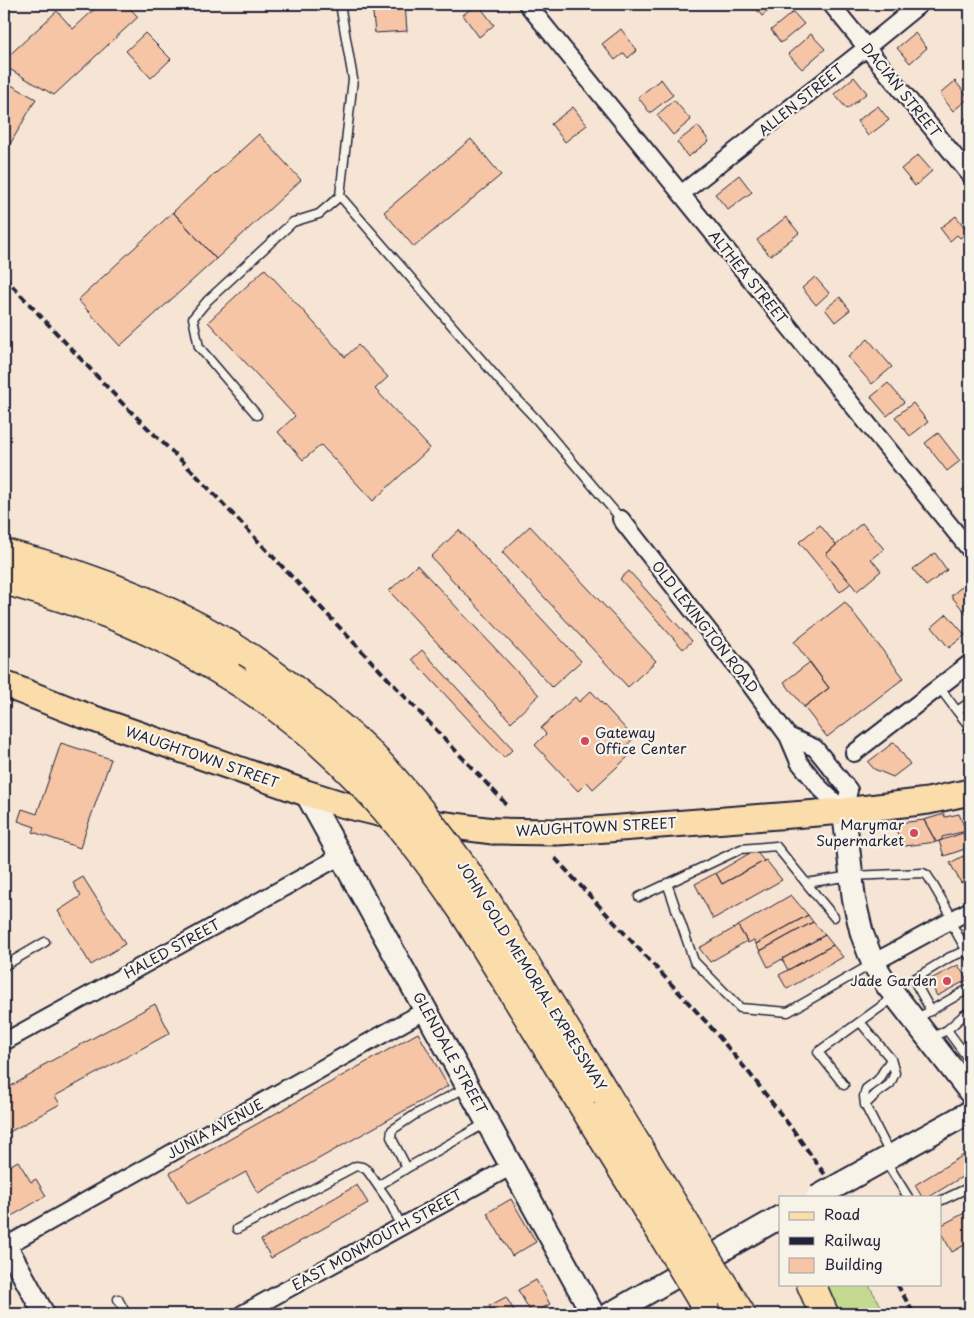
<svg xmlns="http://www.w3.org/2000/svg" width="974" height="1318" viewBox="0 0 974 1318" font-family="'Playpen Sans',sans-serif">
<rect width="100%" height="100%" fill="#f6e5d4"/>
<filter id="ink" filterUnits="userSpaceOnUse"><feTurbulence type="fractalNoise" baseFrequency=".02" numOctaves="2"/><feDisplacementMap in="SourceGraphic" scale="10" xChannelSelector="R" yChannelSelector="G"/><feConvolveMatrix kernelMatrix="1 2 1 2 8 2 1 2 1" color-interpolation-filters="sRGB"/></filter>
<g filter="url(#ink)">
<path fill="#c4da90" stroke="#737e66" d="M826,1284H868L886,1314H838Z"/>
<path fill="#f5c5a5" stroke="#22223b" d="M100,4H126L138,17L54,95L4,66V60L57,11L73,29Z
M372,4H405L407,31L375,33Z
M477,4H478L494,25L479,37L463,15Z
M752,4H777L762,16Z
M866,4H878L871,9Z
M793,12L804,24L781,43L771,30Z
M621,29L637,50L628,58L624,53L615,60L602,44Z
M145,33L171,59L151,78L126,51Z
M915,33L927,48L910,63L897,48Z
M811,34L825,49L802,69L788,54Z
M854,77L867,93L847,109L834,94Z
M661,79L673,95L650,113L638,97Z
M4,81L36,99L5,153L4,152Z
M955,81L969,98L953,111L940,94Z
M674,100L691,120L673,135L657,115Z
M878,106L889,120L868,136L857,121Z
M573,107L587,125L565,142L551,124Z
M970,115V131L963,121Z
M698,126L709,141L688,157L677,142Z
M259,134L301,180L216,259L173,212Z
M471,139L501,175L414,247L384,212Z
M918,155L932,171L915,186L901,169Z
M739,175L752,192L728,210L715,194Z
M173,212L216,259L120,346L78,300Z
M956,216L968,232L960,238L957,235L950,241L940,228Z
M786,217L799,233L770,256L757,240Z
M265,269L345,357L358,345L388,377L375,389L430,448L373,501L321,445L303,460L278,432L295,416L208,322Z
M815,277L829,293L816,305L802,288Z
M840,297L850,310L835,322L825,309Z
M868,339L892,367L872,384L848,357Z
M888,383L904,402L887,416L871,397Z
M913,403L928,422L910,436L895,417Z
M938,433L960,461L947,471L925,443Z
M970,484V501L962,490Z
M862,523L884,549L871,559L881,571L857,591L826,554Z
M820,525L836,545L826,554L851,583L840,592L799,542Z
M530,526L656,661L628,687L502,552Z
M459,530L581,661L552,687L431,557Z
M935,553L947,570L926,586L913,569Z
M417,565L539,695L511,722L389,591Z
M629,571L692,641L683,649L620,579Z
M966,583L970,588V618L951,596Z
M845,602L904,678L827,737L804,707L829,688L794,642Z
M947,614L965,635L949,648L932,627Z
M422,650L513,749L504,758L412,659Z
M810,662L829,688L804,707L784,682Z
M591,691L634,738L624,748L630,755L593,789L587,782L578,791L535,745L546,734L541,728L575,697L579,702Z
M894,742L910,764L893,777L874,769L868,762Z
M61,743L111,759L80,848L33,832L35,827L18,821L22,809L37,814Z
M944,814L945,817L959,814L966,831L942,837V840L936,842L924,820Z
M924,820L936,842L905,846L892,824Z
M963,833L968,848L944,856L939,841Z
M755,850L764,861L722,884L716,873Z
M963,856L966,861L970,859V878L961,883L950,863Z
M766,860L782,880L713,919L695,884L716,873L722,884Z
M83,877L125,944L91,965L58,911L81,896L73,883Z
M791,895L808,915L756,944L754,940L748,943L738,926Z
M808,915L813,922L760,951L756,944Z
M813,922L825,935L768,967L760,951Z
M738,926L747,941L710,962L699,948Z
M825,935L833,945L788,970L782,959Z
M833,945L843,957L787,989L779,975Z
M958,965L967,980L937,996L929,980Z
M155,1004L170,1033L55,1096L60,1104L4,1135V1090L41,1069L40,1067Z
M418,1033L448,1086L258,1193L246,1172L188,1204L170,1173Z
M970,1151V1172L929,1197H922L915,1185Z
M18,1161L31,1182L36,1179L46,1196L10,1217L4,1207V1169Z
M357,1185L368,1203L271,1258L261,1240Z
M511,1199L536,1242L512,1256L487,1213Z
M970,1210V1242L952,1252L940,1231V1226Z
M536,1280L550,1304L532,1314L518,1290Z
M4,1289L10,1301L4,1305Z
M506,1297L516,1314H494L489,1306Z"/>
<g fill="none" stroke-linecap="round" stroke-linejoin="round">
<defs>
<path id="service" d="M340,196L499,380L537,420L621,519
M257,415L199,347L193,318L208,300L293,222L319,214L340,196L353,79L340,4
M939,687L957,711L970,702
M957,711L970,727
M667,883L694,961L740,1008L788,1012L872,964
M806,883L851,876L923,873L927,875L929,878L953,919
M639,897L741,849L776,846L834,917
M950,921L970,957
M4,966L45,942
M931,1011L916,984L914,979L950,957L966,951
M916,1019L970,988
M860,1022L891,1059L895,1073L890,1084L876,1094L865,1105L890,1154
M947,1030L970,1061
M931,1038L947,1030L964,1015L970,1012
M844,1085L818,1052L893,998
M865,1105L864,1096L866,1089L878,1080L891,1059
M885,1160L908,1197
M407,1168L391,1137L392,1130L416,1114L467,1087
M378,1186L407,1168L486,1123
M940,1201L970,1187
M237,1229L356,1166L362,1167L367,1170L390,1203L402,1227
M118,1299L126,1314"/>
<path id="minor" d="M527,4L970,550
M831,4L970,175
M681,194L866,48L920,4
M621,519L743,675L788,736L799,762L820,788L844,811L849,790L815,748L788,736
M854,753L970,663
M873,963L970,910
M4,1042L341,856
M4,1247L426,1010
M242,1314L512,1166"/>
<path id="tertiary" d="M4,1241L44,1314"/>
<path id="secondary" d="M306,793L593,1314
M844,811L854,900L862,934L873,963L887,985L970,1092
M844,1182L970,1112
M610,1314L780,1217"/>
<path id="primary" d="M4,684L83,715L306,793L341,804L408,820L493,831
M557,832L594,830L844,811L928,801L970,792"/>
<path id="motorway" d="M4,553C93,576 183,611 259,664
M4,580C39,590 75,601 109,614C152,631 192,653 231,677
M607,1096L686,1225
M580,1101L664,1237
M811,1284L824,1314
M727,1291L741,1314"/>
</defs>
<use href="#service" stroke="#22223b" stroke-width="11"/>
<use href="#minor" stroke="#22223b" stroke-width="20"/>
<use href="#tertiary" stroke="#22223b" stroke-width="24"/>
<use href="#secondary" stroke="#22223b" stroke-width="26"/>
<use href="#primary" stroke="#22223b" stroke-width="29"/>
<use href="#motorway" stroke="#22223b" stroke-width="31"/>
<use href="#service" stroke="#f7f3e8" stroke-width="8"/>
<use href="#minor" stroke="#f7f3e8" stroke-width="16"/>
<use href="#tertiary" stroke="#f7f3e8" stroke-width="20"/>
<use href="#secondary" stroke="#f7f3e8" stroke-width="22"/>
<use href="#primary" stroke="#fbddab" stroke-width="25"/>
<use href="#motorway" stroke="#fbddab" stroke-width="28"/>
<path stroke="#22223b" stroke-width="4" stroke-dasharray="8 4" stroke-linecap="butt" d="M4,277L123,404L194,473L507,805
M555,858L709,1025L750,1074L793,1130L841,1197
M897,1284L914,1314"/>
<defs>
<path id="secondary-bridge" d="M817,1197L844,1182"/>
<path id="primary-bridge" d="M493,831L557,832"/>
<path id="motorway-bridge" d="M259,664C297,691 334,720 368,752C412,796 449,846 484,897L607,1096
M231,677C327,735 401,819 463,911L580,1101
M686,1225L727,1291
M664,1237L704,1304"/>
</defs>
<use href="#secondary-bridge" stroke="#22223b" stroke-width="26" stroke-linecap="butt"/>
<use href="#primary-bridge" stroke="#22223b" stroke-width="29" stroke-linecap="butt"/>
<use href="#motorway-bridge" stroke="#22223b" stroke-width="31" stroke-linecap="butt"/>
<use href="#secondary-bridge" stroke="#f7f3e8" stroke-width="22"/>
<use href="#primary-bridge" stroke="#fbddab" stroke-width="25"/>
<use href="#motorway-bridge" stroke="#fbddab" stroke-width="28"/>
</g>
</g>
<g fill="#d1495b" stroke="#f7f3e8" stroke-width="2">
<circle cx="585" cy="741" r="5"/>
<circle cx="914" cy="833" r="5"/>
<circle cx="947" cy="981" r="5"/>
</g>
<g text-anchor="middle" stroke-width="4.5" stroke-linejoin="round" paint-order="stroke">
<g font-size="14" fill="#22223b" stroke="#f7f3e8">
<text transform="translate(901 90) rotate(51)" y="5">DACIAN STREET</text>
<text transform="translate(801 100) rotate(-39)" y="5">ALLEN STREET</text>
<text transform="translate(748 277) rotate(51)" y="5">ALTHEA STREET</text>
<text transform="translate(705 627) rotate(52)" y="5">OLD LEXINGTON ROAD</text>
<text transform="translate(202 757) rotate(19)" y="5">WAUGHTOWN STREET</text>
<text transform="translate(596 827) rotate(-3)" y="5">WAUGHTOWN STREET</text>
<text transform="translate(172 949) rotate(-29)" y="5">HALED STREET</text>
<text transform="translate(532 976) rotate(58)" y="5">JOHN GOLD MEMORIAL EXPRESSWAY</text>
<text transform="translate(450 1053) rotate(61)" y="5">GLENDALE STREET</text>
<text transform="translate(215 1129) rotate(-29)" y="5">JUNIA AVENUE</text>
<text transform="translate(377 1240) rotate(-29)" y="5">EAST MONMOUTH STREET</text>
</g>
<g font-size="14" fill="#22223b" stroke="#f7f3e8" text-anchor="end">
<text x="595" y="738" text-anchor="start">Gateway<tspan x="595" dy="16">Office Center</tspan></text>
<text x="904" y="830">Marymar<tspan x="904" dy="16">Supermarket</tspan></text>
<text x="937" y="986">Jade Garden</text>
</g>
</g>
<rect width="974" height="1318" fill="none" stroke="#f7f3e8" stroke-width="20"/>
<rect x="10" y="10" width="954" height="1298" fill="none" stroke="#22223b" stroke-width="2" filter="url(#ink)"/>
<rect x="779" y="1196" width="162" height="90" fill="#f7f3e8" stroke="#a29fa3"/>
<rect x="789" y="1212" width="25" height="8" fill="#fbddab" stroke="#a29fa3"/>
<text x="824" y="1220" font-size="15" fill="#22223b">Road</text>
<rect x="789" y="1237" width="25" height="8" fill="#22223b" stroke="#a29fa3"/>
<text x="824" y="1246" font-size="15" fill="#22223b">Railway</text>
<rect x="789" y="1258" width="25" height="15" fill="#f5c5a5" stroke="#a29fa3"/>
<text x="824" y="1270" font-size="15" fill="#22223b">Building</text>
</svg>
